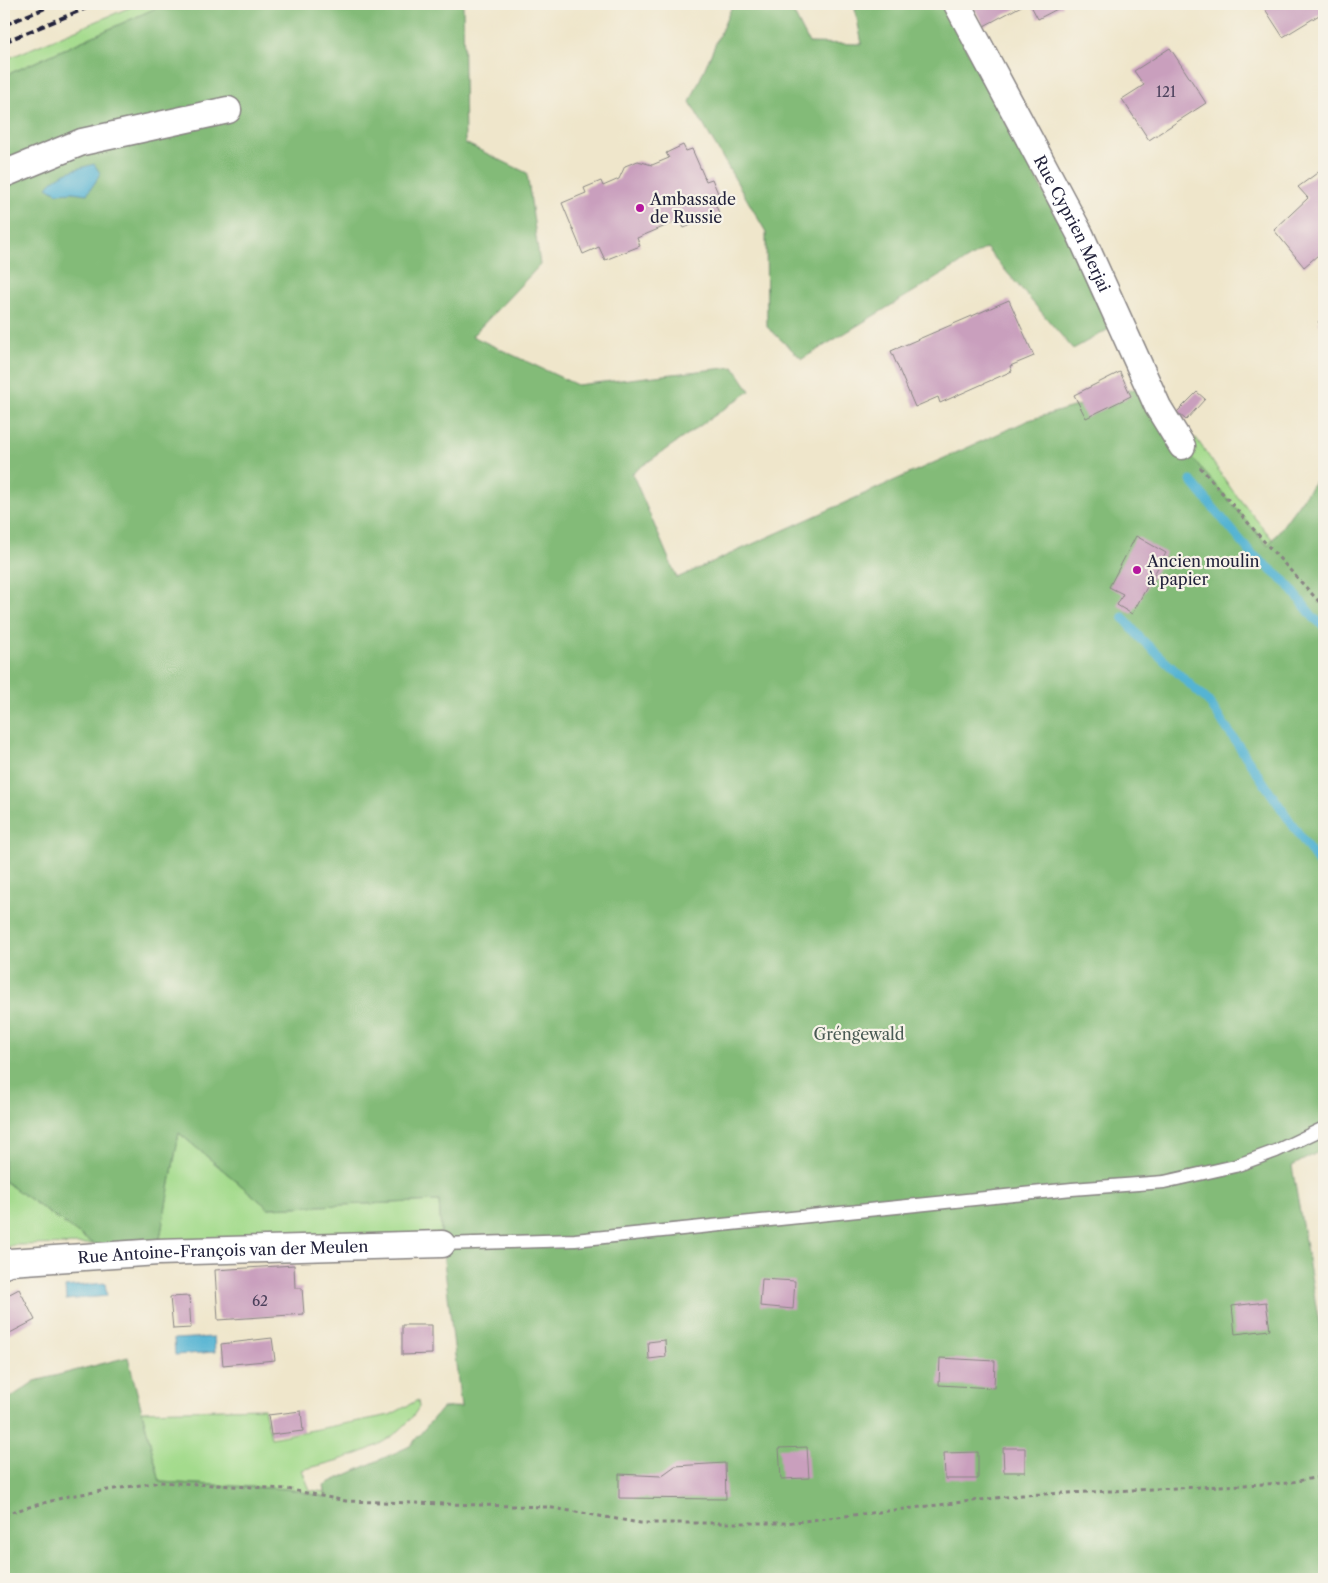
<svg xmlns="http://www.w3.org/2000/svg" width="1328" height="1583" viewBox="0 0 1328 1583" font-family="'Libre Caslon Text',serif">
<rect width="100%" height="100%" fill="#f7f3e8"/>
<filter id="ink" filterUnits="userSpaceOnUse"><feTurbulence type="fractalNoise" baseFrequency=".02" numOctaves="2"/><feDisplacementMap in="SourceGraphic" scale="10" xChannelSelector="R" yChannelSelector="G"/><feConvolveMatrix kernelMatrix="1 2 1 2 8 2 1 2 1" color-interpolation-filters="sRGB"/></filter>
<filter id="wash" filterUnits="userSpaceOnUse"><feTurbulence type="fractalNoise" baseFrequency=".0096" numOctaves="4" result="noise"/><feDisplacementMap in="SourceGraphic" scale="20" xChannelSelector="R" yChannelSelector="G"/><feGaussianBlur stdDeviation="1.12" result="paint"/><feColorMatrix in="noise" values="0 0 0 0 0 0 0 0 0 0 0 0 0 0 0 0 0 1.4 0 .05"/><feComposite in="paint" operator="in"/></filter>
<g filter="url(#wash)">
<rect width="100%" height="100%" fill="#efe6cb"/>
<path fill="#a4db8d" stroke="#637e64" d="M138,4H165L4,76V60Z
M1196,438L1232,490L1273,540L1268,546L1182,446Z
M179,1133L268,1208L439,1201L441,1233L159,1244Z
M4,1181L93,1244L14,1245L4,1248Z
M418,1400L419,1407C394,1449 346,1458 302,1470L310,1490L326,1492L327,1497L287,1489L160,1482L142,1411L264,1408L271,1438L390,1415Z"/>
<path fill="#83bb78" stroke="#526e5a" d="M165,4H463L465,143L527,173L540,265L472,336L577,385L734,367L750,391L632,473L677,578L1029,420L1137,388L1182,446L1268,546L1324,469V1149L1292,1166L1324,1352V1579H4V1402L35,1381L128,1357L160,1482L287,1489L326,1497L324,1485L410,1446L442,1408L461,1407L442,1244L439,1201L268,1208L179,1133L159,1244H93L4,1181V76Z
M733,4H789L809,43L862,44L854,4H942L1069,240L1109,329L1073,349L986,248L802,359L767,327L766,232L690,102Z"/>
<path fill="#54b4d3" stroke="#3b6b87" d="M94,164L100,173L96,181L87,194L73,192L57,193L47,187C58,172 78,169 94,164Z
M105,1283L107,1296L66,1300L65,1287Z
M214,1337L215,1352L175,1355L174,1339Z"/>
<g fill="none" stroke-linecap="round" stroke-linejoin="round">
<path stroke="#54b4d3" stroke-width="9" d="M1191,481L1251,553L1285,581L1314,618L1324,626
M1123,617L1140,638L1208,701L1324,871"/>
</g>
<g id="blocks">
<path fill="#c99fbd" d="M972,4H1025L984,26Z
M1030,4H1062L1063,6L1038,19Z
M1266,4H1324V12L1283,37L1263,6Z
M1170,48L1206,103L1149,140L1122,99L1144,85L1134,71Z
M683,145L686,151L692,149L706,181L712,179L720,198L714,201L719,213L684,228L680,220L637,238L640,246L605,260L599,247L583,254L562,203L586,193L584,188L601,181L603,186L619,179L625,166L638,161L652,165L669,158L666,153Z
M1324,168V250L1304,267L1274,230L1308,198L1298,187Z
M1009,300L1034,356L1010,366L1012,371L940,403L938,397L915,407L891,351Z
M1324,316V328L1318,322Z
M1120,372L1131,396L1086,418L1074,395Z
M1197,392L1205,399L1186,420L1177,412Z
M1136,536L1166,553L1132,614L1117,605L1123,594L1109,587Z
M294,1265L295,1288H302L304,1314L218,1320L215,1270Z
M762,1279L795,1281L793,1309L760,1306Z
M19,1289L35,1320L4,1336V1297Z
M189,1296L191,1328L173,1329L170,1297Z
M1266,1302L1270,1330L1235,1334L1232,1306Z
M402,1325H432V1354L402,1355Z
M272,1338L275,1360L223,1365L221,1344Z
M665,1340L666,1357L649,1359L648,1342Z
M940,1358L995,1361L994,1388L939,1385Z
M301,1411L303,1431L271,1435L268,1415Z
M807,1447L809,1478L781,1479L779,1448Z
M1003,1448H1025V1472H1004Z
M978,1452V1479H945L944,1453Z
M725,1463L726,1499L619,1498V1474L661,1476L675,1466Z"/>
</g>
</g>
<g filter="url(#ink)">
<use href="#blocks" fill-opacity="0" stroke="#888483" stroke-width="1"/>
<g fill="none" stroke-linecap="round" stroke-linejoin="round">
<defs>
<path id="lane" d="M442,1244L575,1240L1072,1189L1164,1182L1235,1166L1276,1151L1324,1128"/>
<g id="street">
<path id="s1" d="M957,4L1080,234L1158,407L1182,446"/>
<path d="M4,174L82,142L228,110"/>
<path id="s2" d="M4,1265L10,1262L158,1252L442,1244"/>
</g>
</defs>
<use href="#lane" stroke="#888483" stroke-width="15"/>
<use href="#street" stroke="#888483" stroke-width="29"/>
<path stroke="#888483" stroke-width="3" stroke-dasharray="4 4" stroke-linecap="butt" d="M1200,467L1268,546L1324,607
M4,1514L69,1496L160,1482L287,1489L346,1501L547,1507L640,1523H786L1022,1495L1287,1483L1324,1476"/>
<use href="#lane" stroke="#fff" stroke-width="12"/>
<use href="#street" stroke="#fff" stroke-width="26"/>
<path stroke="#22223b" stroke-width="4" stroke-dasharray="8 4" stroke-linecap="butt" d="M4,25L55,4
M4,42L96,4"/>
</g>
</g>
<g fill="#b5179e" stroke="#f7f3e8" stroke-width="2">
<circle cx="640" cy="208" r="5"/>
<circle cx="1137" cy="570" r="5"/>
</g>
<g text-anchor="middle" stroke-width="4.5" stroke-linejoin="round" paint-order="stroke">
<g font-size="14" fill="#4c415c">
<text x="1166" y="97">121</text>
<text x="260" y="1306">62</text>
</g>
<g font-size="16" fill="#22223b" stroke="#f7f3e8" text-anchor="start">
<text x="650" y="205">Ambassade<tspan x="650" dy="18">de Russie</tspan></text>
<text x="1147" y="567">Ancien moulin<tspan x="1147" dy="18">à papier</tspan></text>
</g>
<g font-size="16" fill="#22223b" stroke="#f7f3e8">
<text dy="6" stroke="none"><textPath href="#s1" startOffset="248">Rue Cyprien Merjai</textPath></text>
<text dy="6" stroke="none"><textPath href="#s2" startOffset="220">Rue Antoine-François van der Meulen</textPath></text>
</g>
<g font-size="16" fill="#495a54" stroke="#f7f3e8">
<text x="859" y="1040">Gréngewald</text>
</g>
</g>
<rect width="1328" height="1583" fill="none" stroke="#f7f3e8" stroke-width="20"/>
</svg>
